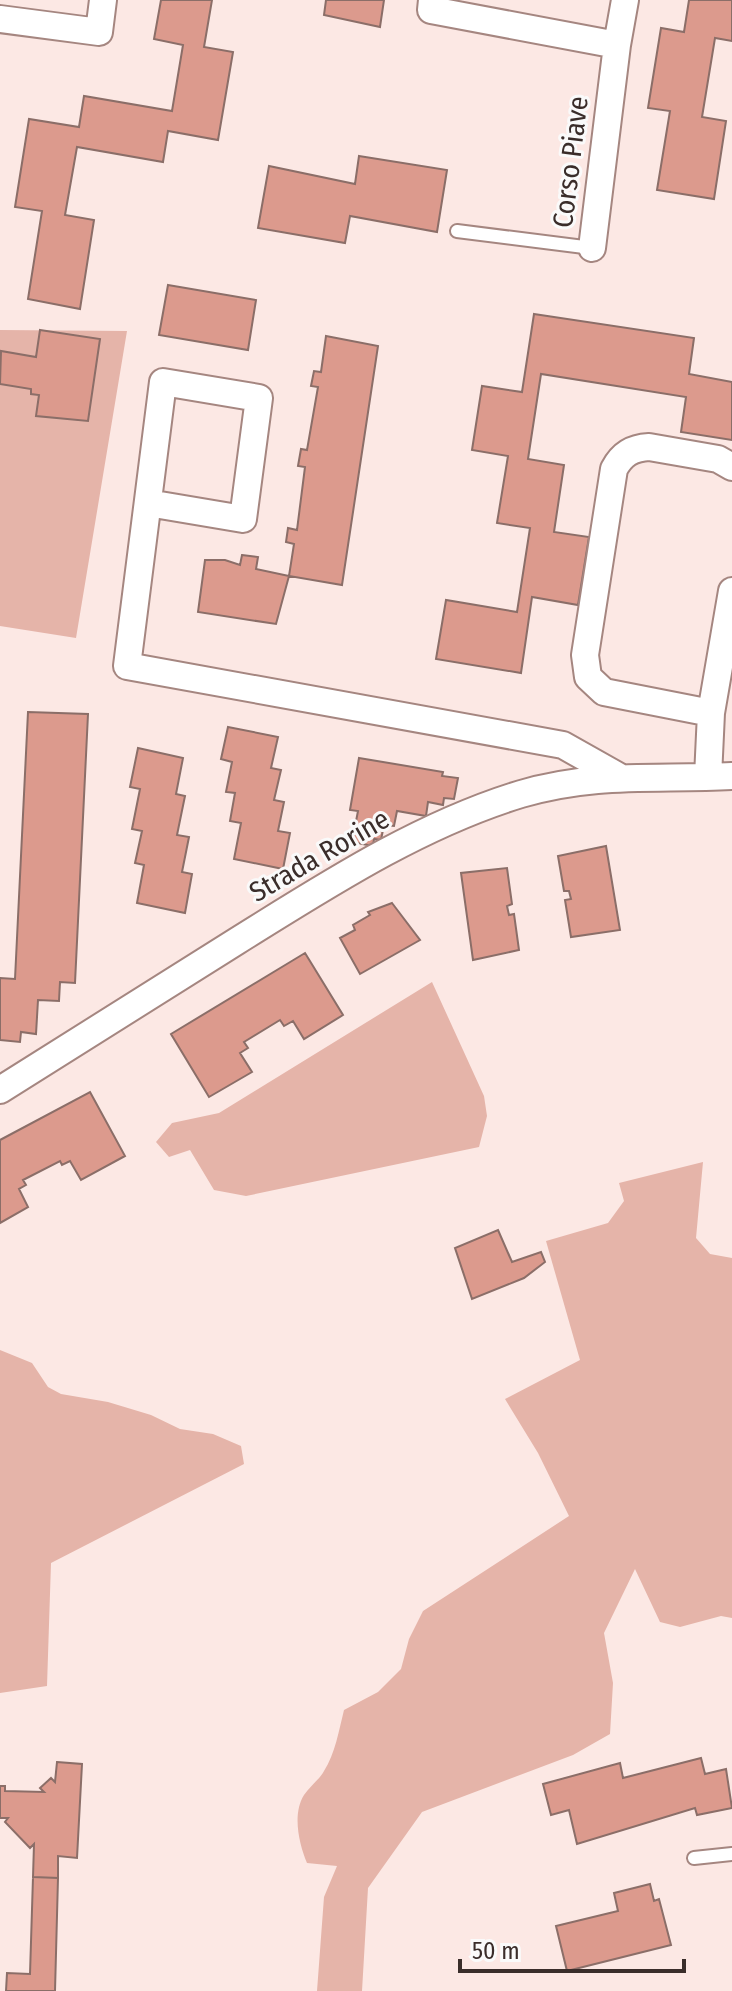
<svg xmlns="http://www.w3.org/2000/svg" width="732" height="1991" viewBox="0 0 732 1991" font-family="'Fira Sans Condensed',sans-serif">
<rect width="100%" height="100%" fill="#fce8e4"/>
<path fill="#e5b4a9" d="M0,330L127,331L76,638L0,626Z
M432,982L484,1096L487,1116L479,1147L246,1196L214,1190L190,1150L169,1157L156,1142L172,1123L219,1113Z
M703,1162L696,1238L710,1254L732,1258V1618L721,1616L680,1627L660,1622L635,1569L604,1633L613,1683L610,1734L573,1755L422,1812L368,1888L362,1991H317L324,1897L337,1866L307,1863C299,1844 292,1814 304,1795C310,1786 319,1780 324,1771C335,1754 339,1730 344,1710L378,1692L401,1669L409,1639L423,1611L569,1516L538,1453L505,1399L580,1360L546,1241L608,1223L624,1201L619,1183Z
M0,1350L32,1363L48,1387L61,1394L108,1402L151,1415L180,1429L213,1434L241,1446L244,1464L51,1563L47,1686L0,1693Z"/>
<path fill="#dc9a8d" stroke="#8b6e68" stroke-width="2" d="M161,0H212L204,47L233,52L218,140L168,131L163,162L77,147L65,215L94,220L80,309L28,299L42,211L15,207L29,119L79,127L84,96L172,111L183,45L154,39Z
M326,0H384L380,27L324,15Z
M689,0H732V41L715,38L702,117L726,121L714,199L657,190L670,111L648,108L661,28L684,32Z
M359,156L447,170L437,232L350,216L345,243L258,228L269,166L355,184Z
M168,285L256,300L248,350L159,335Z
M534,314L694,338L689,374L732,382V440L681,432L686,397L541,374L528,459L564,465L554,532L589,537L578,605L532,597L521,673L436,659L446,600L517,612L530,528L497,523L508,456L472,450L482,386L522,392Z
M40,330L100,339L88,421L36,416L39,395L31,394V389L0,384L1,351L36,357Z
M326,336L378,346L342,585L289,576L294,544L286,542L288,528L297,530L305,467L298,466L301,449L307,450L318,387L311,386L314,371L321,372Z
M242,555L258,557L256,569L289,576L276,624L198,612L205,560H225L240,565Z
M28,712L88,714L75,983L60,982L59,1001L38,1000L36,1034L21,1032L20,1042L0,1040V978L15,979Z
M228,727L278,737L271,768L281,770L274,800L284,802L278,831L290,833L283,869L234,859L241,823L230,821L235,793L226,792L232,762L221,759Z
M138,748L183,758L176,794L185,796L177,835L189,837L182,872L192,874L185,913L137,903L144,865L135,863L142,831L132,829L140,789L130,787Z
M359,758L443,772L442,776L458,778L454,799L444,798L443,805L428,802L426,816L397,811L394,826L384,825L381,840L374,839L373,846L352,842L358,811L350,810Z
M606,846L620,930L571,937L565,900L571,899L569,891H564L558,856Z
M507,868L512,904L507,906L509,915L514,914L519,950L473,960L461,873Z
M392,903L420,940L360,974L340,938L355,930L353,925L370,915L368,912Z
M305,953L343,1015L304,1039L293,1021L284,1026L280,1020L244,1042L248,1048L240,1053L252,1072L209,1097L171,1034Z
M90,1092L125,1156L81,1180L70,1161L62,1165L60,1161L23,1180L26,1185L19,1189L28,1207L0,1223V1140Z
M498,1230L512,1262L541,1252L545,1262L524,1278L472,1299L455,1248Z
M701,1758L705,1774L726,1769L732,1808L697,1815L695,1808L577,1844L569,1810L551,1815L543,1784L620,1763L623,1778Z
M57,1762L82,1764L77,1858L58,1856V1878L33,1877L34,1844L30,1848L5,1822L8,1818H0V1786H5V1791L44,1792L40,1788L51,1778L55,1782Z
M33,1877L58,1878L55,1991H6L7,1973L30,1974Z
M650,1884L654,1901L659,1899L671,1945L567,1971L556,1926L618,1911L614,1893Z"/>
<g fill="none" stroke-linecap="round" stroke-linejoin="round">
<defs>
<path id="service" d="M457,231L592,248
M694,1858L732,1854"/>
<path id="minor" d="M432,0L431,10L617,45L625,0
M0,19L99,32L103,0
M592,248L617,45
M148,503L243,519L259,398L163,382L127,666L563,745L618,776
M711,713L604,692L588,677L585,655L614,469C622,454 632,448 649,447L718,459L732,467
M708,777L711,713L732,591
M0,1090C79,1041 158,991 237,941C327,885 419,825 521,794C596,772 657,780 732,776"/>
</defs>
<use href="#service" stroke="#a58680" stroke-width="16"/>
<use href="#minor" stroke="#a58680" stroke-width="30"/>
<use href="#service" stroke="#fff" stroke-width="12"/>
<use href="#minor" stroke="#fff" stroke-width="26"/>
</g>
<g text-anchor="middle" stroke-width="6" stroke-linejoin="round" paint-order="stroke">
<g font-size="28" fill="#3a2d2a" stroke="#fafafa">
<text transform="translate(570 162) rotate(-83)" y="10">Corso Piave</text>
<text transform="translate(319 855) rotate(-30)" y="10">Strada Rorine</text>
</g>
</g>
<path d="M460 1959v12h224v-12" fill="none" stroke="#3a2d2a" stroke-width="4"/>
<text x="472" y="1959" font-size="24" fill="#3a2d2a" stroke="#fafafa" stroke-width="6" paint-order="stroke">50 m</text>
</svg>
